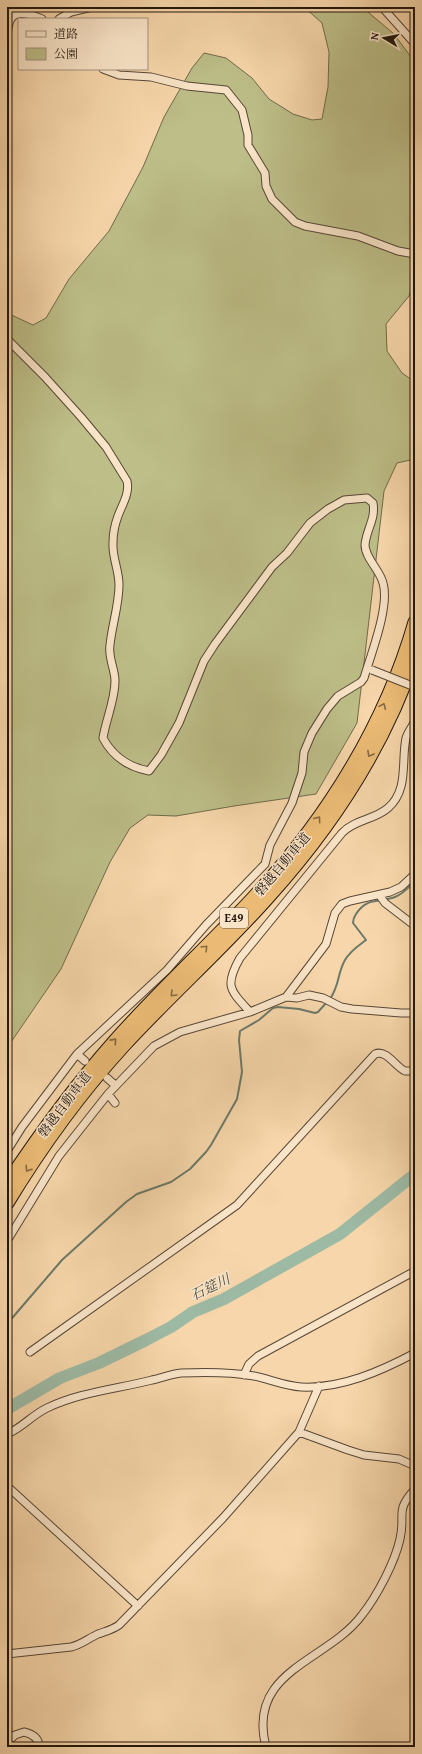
<svg xmlns="http://www.w3.org/2000/svg" width="422" height="1754" viewBox="0 0 422 1754" font-family="'Gentium Book Plus','Noto Serif JP',serif">
<rect width="100%" height="100%" fill="#f6d6aa"/>
<filter id="stains"><feTurbulence type="fractalNoise" baseFrequency=".005" numOctaves="4"/><feColorMatrix values="0 0 0 0 .2 0 0 0 0 .09 0 0 0 0 .02 0 0 0 .5 -.17"/></filter>
<radialGradient id="worn" r=".72"><stop offset=".6" stop-color="#630" stop-opacity="0"/><stop offset="1" stop-color="#630" stop-opacity=".3"/></radialGradient>
<path fill="#bdbe88" stroke="#706a4c" d="M304,7H362L394,34L411,57L414,283L409,296L386,324L387,351L402,373L415,382V459L397,463L384,491L357,723L316,794L234,806L176,816L148,815L130,828L110,862L61,969L7,1048V313L33,325L46,318L69,279L109,231L143,167L164,117L192,68L204,53L226,58L252,78L269,99L293,114L312,120L322,119L328,87L329,52L322,23Z"/>
<g fill="none" stroke-linecap="round" stroke-linejoin="round">
<path stroke="#6c7969" stroke-width="2" d="M330,999C340,984 337,974 345,960C350,951 358,946 366,940L353,923C353,919 354,917 356,914C367,897 378,903 395,897C403,894 409,887 415,881
M7,1324L62,1260L126,1202L137,1194L171,1182L190,1169L206,1152L211,1145L237,1099L242,1072L239,1040L240,1031L259,1020L273,1008L278,1007L299,1009L315,1013L318,1012L327,1002"/>
<path stroke="#9dbaa5" stroke-width="12" d="M7,1409L60,1378L99,1363L146,1340L171,1327L193,1312L224,1299L340,1234L415,1174"/>
<defs>
<path id="street" d="M382,7L415,44
M59,19L71,12L92,7
M7,35C8,30 8,23 11,19C16,9 34,15 42,19
M103,69L119,75L151,77L187,86L226,90L242,110L248,135V145L265,173L266,186L272,199L295,222L305,226L358,236L398,251L415,254
M7,339L45,377L81,417L106,447L127,481C130,493 122,505 118,516C115,524 113,534 113,543C112,557 119,570 119,585C119,605 112,625 110,645C108,658 115,669 115,681C115,700 106,719 103,738C113,757 128,767 149,771L161,755L179,723L204,661L215,644L272,567L287,553L310,523L328,509L344,500L367,498L373,503C376,519 366,530 365,545C365,558 380,570 383,583C390,606 371,654 364,678L361,682L338,696L327,709L312,733L304,752L302,773L292,803L270,845L265,864L206,925L167,970L77,1054L22,1127L7,1151
M380,896L385,903L415,926
M286,997L326,944L335,913L342,904L350,901L390,892L401,887L415,874
M250,1012C230,990 224,986 240,958L342,833C354,820 374,820 388,808C409,790 401,761 406,738C408,732 412,727 415,721
M77,1054L85,1061
M107,1078L115,1085
M108,1094L154,1046L180,1032L250,1012L286,997L297,998L309,995L323,998L341,1007L352,1009L401,1013H415
M7,1241L59,1156L108,1094L115,1103
M30,1352L237,1205L375,1054C386,1049 396,1067 405,1071H415
M244,1375L249,1364L258,1356L415,1271
M299,1432L348,1450L364,1455L399,1459L415,1466
M7,1434C22,1428 32,1415 47,1408C80,1392 117,1389 152,1380C162,1378 171,1374 181,1373C204,1372 231,1372 254,1376C269,1379 285,1386 301,1387C341,1389 381,1371 415,1353
M7,1486L138,1606
M7,1654L71,1647C81,1645 89,1638 98,1634C106,1631 112,1630 119,1625L223,1518L299,1432L319,1386
M7,1742L15,1735L24,1732C33,1734 39,1738 39,1747
M266,1747C246,1670 327,1662 362,1615C377,1596 395,1562 400,1539C406,1514 394,1512 415,1489"/>
<path id="highway" d="M7,1184C40,1134 75,1086 115,1041C160,990 211,944 257,894C329,816 386,723 415,622
M7,1203C41,1147 80,1093 124,1045C171,994 223,948 269,896C332,826 385,745 415,655"/>
</defs>
<use href="#street" stroke="#574736" stroke-width="9"/>
<use href="#highway" stroke="#22170f" stroke-width="15"/>
<use href="#street" stroke="#f9e4c8" stroke-width="7"/>
<use href="#highway" stroke="#ebbb75" stroke-width="13"/>
<defs>
<path id="street-bridge" d="M372,670L415,687"/>
</defs>
<use href="#street-bridge" stroke="#574736" stroke-width="9" stroke-linecap="butt"/>
<use href="#street-bridge" stroke="#f9e4c8" stroke-width="7"/>
</g>
<defs><path id="oneway-chevron" d="M-2-3.5L2.5 0L-2 3.5" fill="none" stroke-width="1.6" stroke-linecap="round" stroke-linejoin="round"/></defs>
<g stroke="#866942">
<use href="#oneway-chevron" transform="translate(383 706) rotate(-66)"/>
<use href="#oneway-chevron" transform="translate(370 754) rotate(119)"/>
<use href="#oneway-chevron" transform="translate(318 819) rotate(-54)"/>
<use href="#oneway-chevron" transform="translate(205 948) rotate(-45)"/>
<use href="#oneway-chevron" transform="translate(173 994) rotate(135)"/>
<use href="#oneway-chevron" transform="translate(114 1041) rotate(-48)"/>
<use href="#oneway-chevron" transform="translate(28 1169) rotate(123)"/>
</g>
<g text-anchor="middle" stroke-width="3" stroke-linejoin="round" paint-order="stroke">
<rect fill="#f9e4c8" stroke="#625446" stroke-width="1" x="220" y="908" width="28" height="20" rx="3"/>
<g font-size="12" font-weight="bold" fill="#22170f">
<text x="234" y="922">E49</text>
</g>
<g font-size="13" fill="#22170f" stroke="#f9e4c8">
<text transform="translate(282 864) rotate(-50)" y="5">磐越自動車道</text>
<text transform="translate(64 1104) rotate(-53)" y="5">磐越自動車道</text>
</g>
<g font-size="14" font-style="italic" fill="#4d5044" stroke="#f9e4c8">
<text transform="translate(210 1287) rotate(-26)" y="5">石筵川</text>
</g>
</g>
<rect width="422" height="1754" fill="none" stroke="#f6d6aa" stroke-width="24"/>
<rect x="8" y="8" width="406" height="1738" fill="none" stroke="#22170f" stroke-width="2"/>
<rect x="12" y="12" width="398" height="1730" fill="none" stroke="#22170f"/>
<rect x="18" y="18" width="130" height="52" fill="#f9e4c8" stroke="#a3927e"/>
<rect x="26" y="31" width="20" height="6" fill="#f9e4c8" stroke="#a3927e"/>
<text x="54" y="38" font-size="12" fill="#22170f">道路</text>
<rect x="26" y="48" width="20" height="12" fill="#bdbe88" stroke="#a3927e"/>
<text x="54" y="58" font-size="12" fill="#22170f">公園</text>
<g transform="translate(384 38) rotate(280)" stroke="#f9e4c8" stroke-width="3" paint-order="stroke">
<path d="M0-3L7 15L0 10L-7 15Z" fill="#22170f"/>
<text y="-6" font-size="11" font-weight="bold" text-anchor="middle" fill="#22170f">N</text>
</g>
<rect width="100%" height="100%" filter="url(#stains)"/>
<rect width="100%" height="100%" fill="url(#worn)"/>
</svg>
